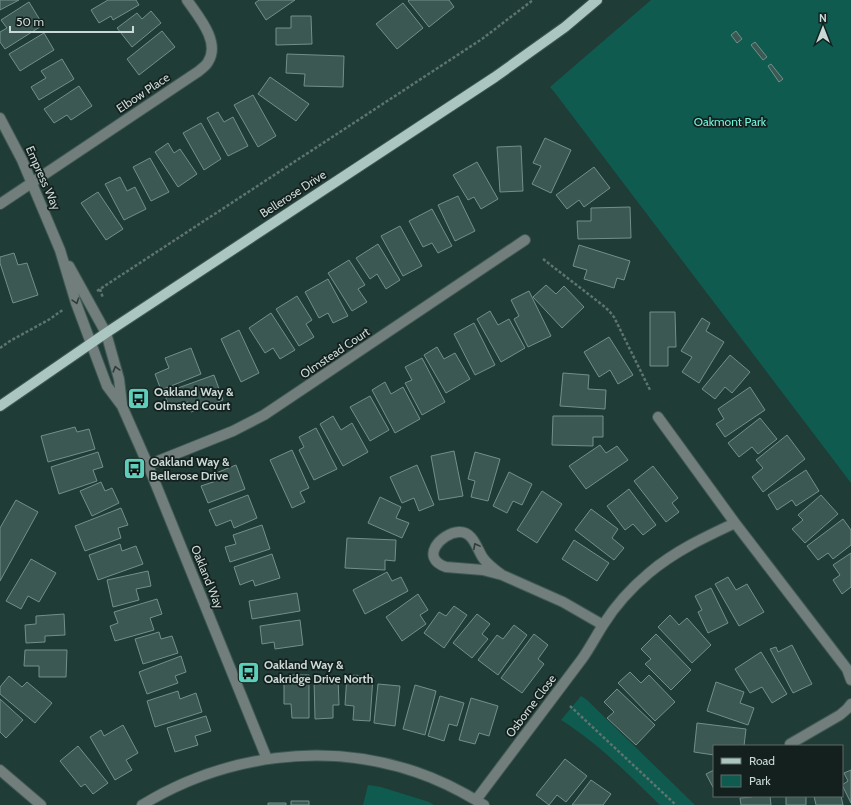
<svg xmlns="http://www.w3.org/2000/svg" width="851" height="805" viewBox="0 0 851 805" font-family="Cabin,sans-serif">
<rect width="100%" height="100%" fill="#203c36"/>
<path fill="#0f5b50" d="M651,0H851V483L555,93L550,87Z
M581,696L587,700L695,805H660C629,775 598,743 561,720Z
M368,785L381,787L429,802L434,805H363Z"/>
<path fill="#3c5852" stroke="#72908a" d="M0,0H19L0,10Z
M108,0H136L139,5L113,20L111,16L99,23L91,10Z
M259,0H295L266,20L255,3Z
M409,0H449L454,7L429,27L408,1Z
M29,2L43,25L5,49L0,42V32L7,28L1,20Z
M403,3L423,28L397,49L376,24Z
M151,11L161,23L132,47L117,28L137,13L142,19Z
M291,16H311L312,44L276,45V28H291Z
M162,31L175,47L139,75L127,59Z
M736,31L742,39L737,43L731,35Z
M44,33L54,50L20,71L9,54Z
M755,42L767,57L763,60L751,45Z
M287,54L344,56L343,87L304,86L305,74L286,73Z
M62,59L74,79L39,100L31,87L46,78L41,71Z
M771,64L783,79L779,82L768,66Z
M270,77L309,104L296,121L258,94Z
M79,86L92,106L71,120L67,115L54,123L44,109Z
M253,95L276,136L258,147L234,105Z
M218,112L224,122L233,117L248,146L228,156L207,118Z
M201,123L221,159L204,170L183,133Z
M545,138L571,150L551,193L532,184L541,166L533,163Z
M168,143L174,153L180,149L197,174L178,187L155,152Z
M521,146L523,191L500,192L497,147Z
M150,158L169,192L151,201L133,167Z
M477,162L498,199L481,209L474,197L468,200L453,175Z
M594,167L610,188L584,207L579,200L567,209L556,195Z
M120,177L127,191L135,187L146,209L124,220L105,184Z
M98,192L123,229L106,240L81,203Z
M458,196L475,231L455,241L438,205Z
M630,207L631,238L578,239L577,221H591V208Z
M432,209L452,246L438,253L432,243L423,247L409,221Z
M400,226L422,266L403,276L381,236Z
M378,244L400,280L386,289L377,274L370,279L356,258Z
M579,245L630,261L624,280L617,278L614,288L584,279L587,270L573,266Z
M14,253L18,265L27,263L38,295L13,303L0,263V257Z
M349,260L365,285L358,289L367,302L352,311L328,273Z
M328,279L348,316L333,323L328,313L319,318L305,292Z
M546,285L556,294L564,286L584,307L562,328L533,297Z
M529,291L551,336L528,347L514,319L519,316L511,300Z
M297,296L312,320L306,324L314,337L299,346L276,309Z
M490,311L498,325L509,319L525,348L501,362L477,319Z
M650,312H675L676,347H668V366H650Z
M271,313L295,350L280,359L273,348L265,353L249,328Z
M702,318L710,323L706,331L724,342L699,383L682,372L692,357L681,351Z
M474,323L495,365L475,375L454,334Z
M239,330L259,373L241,382L221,339Z
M609,337L633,375L618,384L610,370L599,377L584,352Z
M437,347L444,359L455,353L470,379L446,393L424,355Z
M191,348L201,374L161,390L155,374L169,368L165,358Z
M730,355L750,372L732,393L725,387L715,399L702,389Z
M422,358L445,402L422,415L405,383L412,380L405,367Z
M563,373L589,375L588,389L606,390L605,409L560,406Z
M214,375L223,400L191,412L188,402L170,409L164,393Z
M385,382L391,394L403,387L420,419L395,433L372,390Z
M750,387L765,410L725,437L716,424L724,419L718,409Z
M370,396L389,430L370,441L350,407Z
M333,416L341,430L352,423L368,452L343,466L320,424Z
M553,416H603V437H593V446L552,445Z
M760,418L777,439L758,454L752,447L739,457L728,443Z
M75,427L77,432L89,429L95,449L48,462L41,436Z
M316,428L337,469L314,480L299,450L304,447L299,437Z
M787,435L805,459L763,492L752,477L763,468L756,460Z
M600,445L606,453L617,446L628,460L586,489L569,466Z
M292,450L309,488L300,492L305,502L292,508L270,460Z
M454,451L463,496L439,500L431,456Z
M98,452L103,467L93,470L97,481L59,494L51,467Z
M475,452L500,459L488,501L471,497L475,481L468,479Z
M236,465L245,489L208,503L201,486L219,480L216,473Z
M417,465L434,505L419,511L414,498L402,503L390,477Z
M653,466L678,498L672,503L679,512L666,522L634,481Z
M806,470L819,491L796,506L792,500L777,510L768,495Z
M509,472L532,484L522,505L513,501L507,513L493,506Z
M101,482L105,491L112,488L119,503L92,516L80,491Z
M629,489L656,525L643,535L633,524L625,530L607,506Z
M542,491L562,504L537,543L517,530Z
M248,495L257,518L234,528L231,520L216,526L209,510Z
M821,495L838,514L805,543L792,529L803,520L798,515Z
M380,497L401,507L396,518L409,523L402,538L368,523Z
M16,500L38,512L0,581V528Z
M121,508L128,525L118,528L121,538L85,551L75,526Z
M591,509L618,529L612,538L624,548L614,560L575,530Z
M843,519L851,530V545L833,559L828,553L818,560L807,546Z
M262,525L270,549L230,562L225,547L236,544L233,535Z
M347,538L396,540L395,561L385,560V570L345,568Z
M574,540L609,563L597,581L562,559Z
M120,544L122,551L136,546L143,564L98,580L89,555Z
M851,553V587L842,594L833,580L840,575L833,565Z
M272,554L280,578L255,586L253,580L240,585L234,567Z
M31,559L56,573L39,602L28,596L21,609L6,601Z
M148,571L151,586L136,589L139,600L113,607L107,580Z
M387,572L392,581L401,577L408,591L365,614L353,590Z
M728,577L736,590L747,584L764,612L739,626L715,584Z
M711,588L728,623L708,633L698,612L702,610L695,596Z
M297,593L300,611L252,619L249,601Z
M418,594L428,610L420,615L426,624L402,641L386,617Z
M157,599L162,614L150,618L154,630L115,641L110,626L118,623L114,612Z
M454,606L467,615L444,648L424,633L439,612L446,616Z
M64,614L65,635L45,636V642L26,643L25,625L36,624V616Z
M477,614L490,624L482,634L488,639L472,658L453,643Z
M670,615L679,625L687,618L711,645L692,663L658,627Z
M300,620L303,645L275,649L274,642L262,644L260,626Z
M514,625L527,635L498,675L478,660L497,635L503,639Z
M159,632L161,639L172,636L178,653L143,664L135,639Z
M534,634L548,645L538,659L544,664L522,693L501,678Z
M656,634L691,670L671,690L645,664L651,659L641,649Z
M792,645L812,684L793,693L770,649L776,647L778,652Z
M25,650H67L66,677H39V666H24Z
M761,652L787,694L772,703L762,687L750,693L735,669Z
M181,656L186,672L175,676L178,683L147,694L139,672Z
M630,672L641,683L649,675L675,702L655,721L618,683Z
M292,675H309V718H292L291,704H284V682H292Z
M347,675L373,676L370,721L353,720L354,706L345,705Z
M9,676L22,687L27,682L52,703L35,723L0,694V687Z
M314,678H338L339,705H333V718L315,719Z
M716,682L744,692L740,703L754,708L748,725L707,711Z
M378,684L400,686L395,726L374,723Z
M415,685L436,691L425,735L403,729Z
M617,689L655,725L636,745L607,718L614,712L604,702Z
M178,691L180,699L196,693L202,712L155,727L147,701Z
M440,696L464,703L457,726L449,724L444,741L428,736Z
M471,698L498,706L489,736L479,733L475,744L459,740Z
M0,699L23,720L6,738L0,732Z
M206,716L211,731L195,736L198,745L175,752L167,728Z
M697,723L746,729L744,746H714V755L694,752Z
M123,725L138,753L126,760L132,770L115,780L90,737L101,730L104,736Z
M78,746L108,783L93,794L85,784L81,787L60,761Z
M565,759L587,776L566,802L557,795L549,805L536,795Z
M714,770V789L706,774Z
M851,770V803L842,785L848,781L844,773Z
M591,780L611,794L603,805H572Z
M752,796H770L771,805H741L740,798L752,797Z
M786,796H806V805H786Z
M814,796H841L843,805H816Z
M291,801H309V805H291Z
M268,803H286V805H268Z"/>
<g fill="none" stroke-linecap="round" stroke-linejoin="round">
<defs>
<path id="minor" d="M0,118L22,160L60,250L76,303L107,386L122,406L148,465L267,759
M0,204L199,71C202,68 206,66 208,62C221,42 198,16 187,0
M69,266L106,333L119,379L122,404
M658,417L735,523L847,669L851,680
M148,465L233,431L264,415L525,240
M502,575C495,570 488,565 483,558C477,549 473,531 459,532C441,533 419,558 446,567L483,570L502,575L563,602L603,625
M790,744L840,715L847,709L851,704
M0,770L41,805
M476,800C511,753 547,706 582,659C590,648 596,636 603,625C615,606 631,588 649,573C675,551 705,537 735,523
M142,805C224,755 325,741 416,772C440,780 463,792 484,805"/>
<path id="major" d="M0,406L106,333L495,77L565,27L597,0"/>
</defs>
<use href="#minor" stroke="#3e5853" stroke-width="12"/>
<use href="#major" stroke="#3e5853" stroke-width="12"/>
<path stroke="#5d746f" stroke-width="2.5" stroke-dasharray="3 2" stroke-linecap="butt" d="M543,259L605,307L610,312L614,317L650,390
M100,289L103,298
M97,291L482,39L533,0
M0,348L10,341L50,319L64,309
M570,706L676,805"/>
<use href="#minor" stroke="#717e7b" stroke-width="10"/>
<use href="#major" stroke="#abc6c0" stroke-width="10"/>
</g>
<defs><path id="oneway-chevron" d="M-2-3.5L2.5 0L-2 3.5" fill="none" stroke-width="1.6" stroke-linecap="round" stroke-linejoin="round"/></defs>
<g stroke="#303c3a">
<use href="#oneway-chevron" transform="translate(76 301) rotate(72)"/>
<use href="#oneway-chevron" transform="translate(116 369) rotate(-105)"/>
<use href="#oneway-chevron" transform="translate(476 546) rotate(-118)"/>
</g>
<defs>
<symbol id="bus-square" viewBox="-11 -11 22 22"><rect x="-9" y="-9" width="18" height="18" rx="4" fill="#5cceba" stroke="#14201e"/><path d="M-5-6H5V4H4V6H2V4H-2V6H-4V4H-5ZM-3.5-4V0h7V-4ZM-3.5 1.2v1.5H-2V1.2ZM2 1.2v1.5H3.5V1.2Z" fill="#111"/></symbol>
</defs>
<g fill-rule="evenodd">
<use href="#bus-square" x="126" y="386" width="25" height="25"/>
<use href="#bus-square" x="122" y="456" width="25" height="25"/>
<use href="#bus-square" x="236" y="660" width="25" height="25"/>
</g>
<g text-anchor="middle" stroke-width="3.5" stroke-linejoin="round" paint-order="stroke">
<g font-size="12" fill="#c9d9d5" stroke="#14201e">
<text transform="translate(143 93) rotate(-34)" y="4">Elbow Place</text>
<text transform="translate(43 178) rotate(66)" y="4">Empress Way</text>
<text transform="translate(293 194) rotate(-33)" y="4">Bellerose Drive</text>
<text transform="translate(335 353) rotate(-34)" y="4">Olmstead Court</text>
<text transform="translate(207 577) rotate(68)" y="4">Oakland Way</text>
<text transform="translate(531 706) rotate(-53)" y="4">Osborne Close</text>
</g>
<g font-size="12" fill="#71f4dd" stroke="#14201e">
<text x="730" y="126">Oakmont Park</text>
</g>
<g font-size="12" font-weight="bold" fill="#c9d9d5" stroke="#14201e" text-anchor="start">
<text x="154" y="396">Oakland Way &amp;<tspan x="154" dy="14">Olmsted Court</tspan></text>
<text x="150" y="466">Oakland Way &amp;<tspan x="150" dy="14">Bellerose Drive</tspan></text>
<text x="264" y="669">Oakland Way &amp;<tspan x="264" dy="14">Oakridge Drive North</tspan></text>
</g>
</g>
<rect x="713" y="745" width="130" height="52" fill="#14201e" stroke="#5c6a67"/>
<rect x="721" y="758" width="20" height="6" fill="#abc6c0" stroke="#5c6a67"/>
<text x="749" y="765" font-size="12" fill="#c9d9d5">Road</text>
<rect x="721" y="775" width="20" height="12" fill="#0f5b50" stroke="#5c6a67"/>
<text x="749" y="785" font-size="12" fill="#c9d9d5">Park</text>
<g transform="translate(823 28)" stroke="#14201e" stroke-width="3" paint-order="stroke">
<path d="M0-3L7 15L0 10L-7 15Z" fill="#c9d9d5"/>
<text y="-6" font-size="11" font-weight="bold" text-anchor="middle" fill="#c9d9d5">N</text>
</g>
<path d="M10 26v6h123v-6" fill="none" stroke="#c9d9d5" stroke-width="2"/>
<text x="16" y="26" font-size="12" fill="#c9d9d5" stroke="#14201e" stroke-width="3" paint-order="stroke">50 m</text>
</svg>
